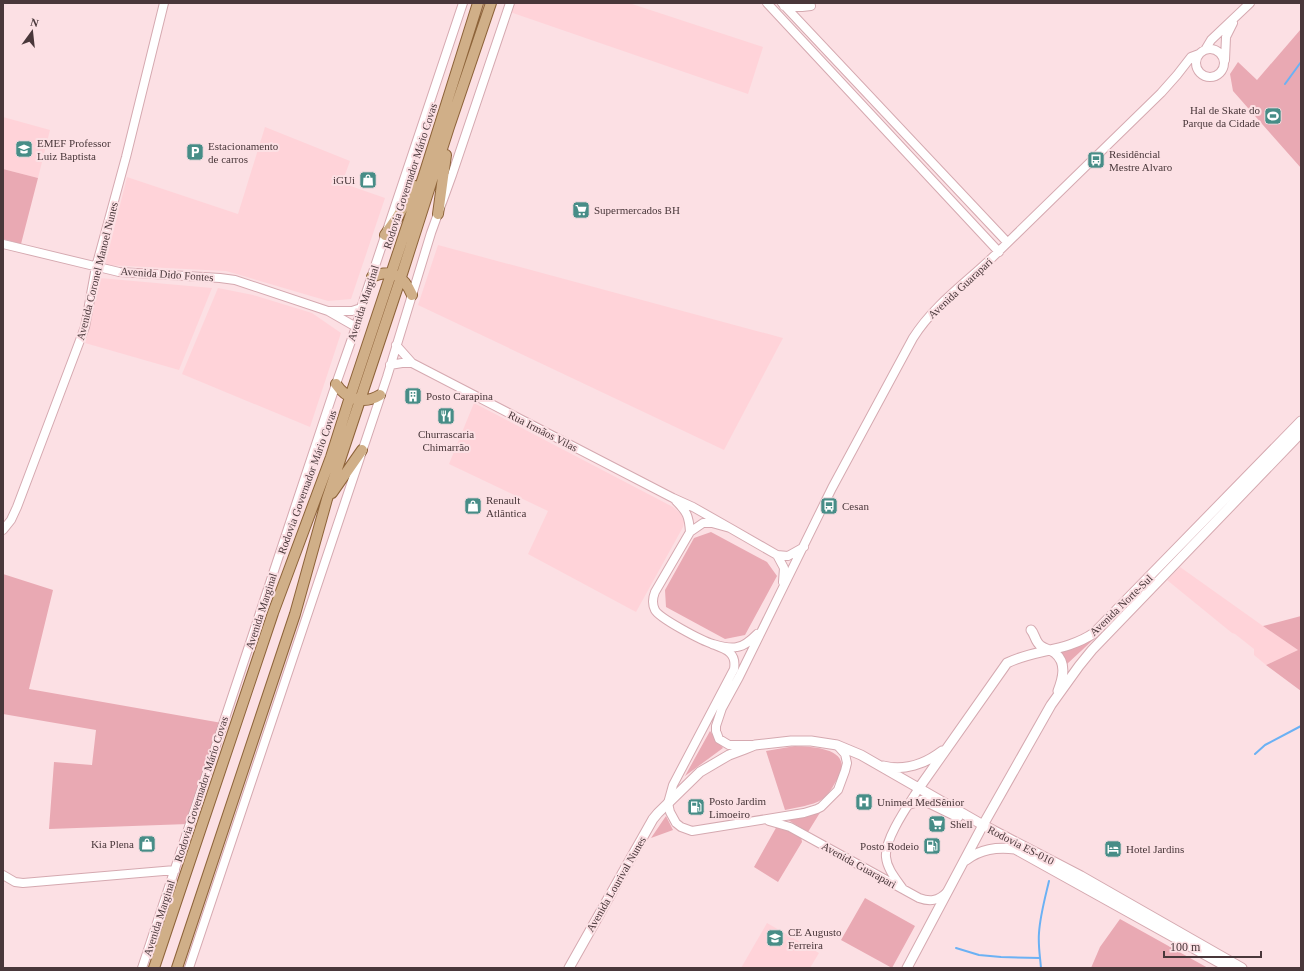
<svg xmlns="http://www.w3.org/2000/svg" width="1304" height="971" viewBox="0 0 1304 971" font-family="'Times New Roman',serif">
<rect width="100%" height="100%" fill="#fce0e4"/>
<path fill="#ffd3d9" d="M513,3H629L763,47L748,94L510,12Z
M3,117L50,130L38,178L3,169Z
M265,127L350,161L342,183L385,198L351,299L328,301L226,271L105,265L127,177L238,214Z
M438,245L783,338L724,450L418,305Z
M100,278L212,288L179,370L85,343Z
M218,288L253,295L312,313L341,333L310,427L182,374Z
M474,403L673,507L681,514L684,522L683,527L636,612L528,554L548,511L449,464Z
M1180,567L1263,626L1298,650L1266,665L1254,655V649L1235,634L1232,633L1167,580Z
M767,923L819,953L810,968H741Z"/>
<path fill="#e9a9b3" d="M1301,29V168L1233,91L1230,74L1238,62L1257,80Z
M3,169L38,178L21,244L3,239Z
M711,532L767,562L777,576L745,635L725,639L666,607L665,590L694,538Z
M3,574L53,590L29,689L222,723L188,824L49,829L54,762L92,765L96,730L3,714Z
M1301,616V691L1266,665L1298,650L1263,626Z
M1094,639L1067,664L1060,651L1080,645Z
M710,731L723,748L685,776Z
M795,746C814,747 854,748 838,778C833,786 829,795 821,800C814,805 794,808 785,810L766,751Z
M821,811L808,832L788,820Z
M666,816L673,830L651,838Z
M777,826L801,836L802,842L778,882L754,867Z
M865,898L915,926L892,968L841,940Z
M1120,919L1208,968H1091L1100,947Z"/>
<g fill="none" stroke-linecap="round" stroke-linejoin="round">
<path stroke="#6bb1f4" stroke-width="2" d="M1285,84L1301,62
M1255,754L1265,745L1301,726
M956,948L979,955L1001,957L1040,958
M1041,968C1040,956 1038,945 1039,933C1040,916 1045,898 1049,881"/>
<defs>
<path id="tertiary" d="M767,3L999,252
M782,3L1007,242
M784,6L802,7L811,6
M1196 63a14 14 0 1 1 28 0a14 14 0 1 1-28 0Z
M1205,50L1211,40L1250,3
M1225,60L1226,37L1233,23
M3,244L119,272L220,278L235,280L328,311L356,327
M329,311H352L361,308
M396,345L412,363L673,498L693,507L730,528
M390,365L402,363H412
M676,501C687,512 689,516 690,532
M3,530L11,520L17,507L85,327L96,267L126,157L164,3
M777,555L784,568L783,582
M757,634C752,639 745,646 737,647C730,649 720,646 713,644C702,641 659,618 655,610C652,604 653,597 655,592L690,532L703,523H712L730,528L777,555L788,556L804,547
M712,644C725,649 737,652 734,669L673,785L668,803L670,812L676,823L681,827L692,831L804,813L817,809L821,807L838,790L845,771L847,763L845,754L837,745
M751,745H729L719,739L716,731V726L722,708L739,677L832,488L913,338C935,303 970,280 998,252C1052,199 1107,146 1161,93L1177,75L1191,57L1199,54
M769,821L790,827L919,898C930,902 938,901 947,892
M3,875L15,882L23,883L175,870
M903,889C896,879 887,869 886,857C884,839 909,804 919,788
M142,968L336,384L356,327L361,308L463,3
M189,968L387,377L431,233L452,175L510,3"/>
<path id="secondary" d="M1031,630C1035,634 1035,642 1041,646C1045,649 1051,650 1055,653C1067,663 1063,678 1058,691
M883,766C904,771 925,764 942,751
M919,788L1007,663C1035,649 1066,652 1094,633L1301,421
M910,804L923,800L958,817
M966,860C981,849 996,847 1015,849L1229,968
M569,968L653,819L658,813L700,772L729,755L745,749L755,745L791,741H811L837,745L861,755L983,825L1081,876L1242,968
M907,968L983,825L1051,705L1079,666L1092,650L1301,433"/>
<path id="primary" d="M438,214L446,155
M385,235L397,218L415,186
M372,277C392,268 404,276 412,295
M336,384C346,399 364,405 380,395
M332,493L362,450
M154,968L273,613L331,457L350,397L424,175L478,3
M177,968L295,614L327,499L401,277L449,127L491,3"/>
</defs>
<use href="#tertiary" stroke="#d5a9b0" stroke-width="10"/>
<use href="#secondary" stroke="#d5a9b0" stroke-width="11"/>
<use href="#primary" stroke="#8d6339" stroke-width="12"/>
<use href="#tertiary" stroke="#fff" stroke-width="8"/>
<use href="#secondary" stroke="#fff" stroke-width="9"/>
<use href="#primary" stroke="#d0af88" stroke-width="10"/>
</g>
<defs>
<symbol id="stadium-square" viewBox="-11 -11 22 22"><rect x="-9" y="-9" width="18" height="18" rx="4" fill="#478d87" stroke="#fce0e4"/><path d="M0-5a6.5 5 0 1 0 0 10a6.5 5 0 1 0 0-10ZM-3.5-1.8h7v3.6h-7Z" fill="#fff"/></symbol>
<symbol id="school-square" viewBox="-11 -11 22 22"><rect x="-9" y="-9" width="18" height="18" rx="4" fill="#478d87" stroke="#fce0e4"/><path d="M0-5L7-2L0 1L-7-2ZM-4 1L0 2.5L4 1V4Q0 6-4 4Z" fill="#fff"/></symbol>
<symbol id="parking-square" viewBox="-11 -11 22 22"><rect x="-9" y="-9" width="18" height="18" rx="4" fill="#478d87" stroke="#fce0e4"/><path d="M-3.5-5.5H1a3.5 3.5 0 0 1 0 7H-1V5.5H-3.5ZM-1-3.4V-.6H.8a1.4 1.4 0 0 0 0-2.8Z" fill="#fff"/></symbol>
<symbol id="bus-square" viewBox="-11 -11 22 22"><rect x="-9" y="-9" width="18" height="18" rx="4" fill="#478d87" stroke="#fce0e4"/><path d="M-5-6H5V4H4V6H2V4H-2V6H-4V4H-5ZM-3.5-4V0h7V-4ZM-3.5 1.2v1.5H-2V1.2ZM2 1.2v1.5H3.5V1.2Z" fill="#fff"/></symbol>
<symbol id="shop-square" viewBox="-11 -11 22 22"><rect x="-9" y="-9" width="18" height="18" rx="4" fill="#478d87" stroke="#fce0e4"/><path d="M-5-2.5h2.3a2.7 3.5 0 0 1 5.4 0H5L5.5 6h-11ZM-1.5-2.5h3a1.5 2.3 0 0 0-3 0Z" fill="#fff"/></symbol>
<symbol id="supermarket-square" viewBox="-11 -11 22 22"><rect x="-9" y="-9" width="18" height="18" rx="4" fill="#478d87" stroke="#fce0e4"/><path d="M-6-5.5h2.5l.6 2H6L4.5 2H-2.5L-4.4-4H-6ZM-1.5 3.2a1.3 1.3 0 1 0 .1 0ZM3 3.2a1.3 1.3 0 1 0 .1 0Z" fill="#fff"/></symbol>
<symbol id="building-square" viewBox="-11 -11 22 22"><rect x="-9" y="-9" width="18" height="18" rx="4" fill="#478d87" stroke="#fce0e4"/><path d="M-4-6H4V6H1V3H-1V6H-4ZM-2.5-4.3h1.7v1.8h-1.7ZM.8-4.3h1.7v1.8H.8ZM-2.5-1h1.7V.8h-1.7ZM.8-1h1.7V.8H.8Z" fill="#fff"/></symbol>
<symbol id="restaurant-square" viewBox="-11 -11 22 22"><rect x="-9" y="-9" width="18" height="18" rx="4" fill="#478d87" stroke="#fce0e4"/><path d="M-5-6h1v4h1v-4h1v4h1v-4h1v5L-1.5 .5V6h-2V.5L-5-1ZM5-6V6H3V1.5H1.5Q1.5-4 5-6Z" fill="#fff"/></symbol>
<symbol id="hospital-square" viewBox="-11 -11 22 22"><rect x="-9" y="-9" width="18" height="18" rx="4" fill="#478d87" stroke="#fce0e4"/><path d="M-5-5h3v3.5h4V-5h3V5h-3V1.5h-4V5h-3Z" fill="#fff"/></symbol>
<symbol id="fuel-square" viewBox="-11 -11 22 22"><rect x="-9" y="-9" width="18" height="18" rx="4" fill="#478d87" stroke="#fce0e4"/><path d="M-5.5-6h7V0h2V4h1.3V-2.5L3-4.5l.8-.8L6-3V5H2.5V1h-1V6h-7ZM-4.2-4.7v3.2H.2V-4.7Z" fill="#fff"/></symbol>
<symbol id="hotel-square" viewBox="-11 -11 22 22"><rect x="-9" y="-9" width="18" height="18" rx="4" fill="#478d87" stroke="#fce0e4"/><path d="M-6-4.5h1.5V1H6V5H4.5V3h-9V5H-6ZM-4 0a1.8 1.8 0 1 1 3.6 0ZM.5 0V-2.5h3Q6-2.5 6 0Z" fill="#fff"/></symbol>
</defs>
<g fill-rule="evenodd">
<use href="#stadium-square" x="1263" y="106" width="20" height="20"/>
<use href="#school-square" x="14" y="139" width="20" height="20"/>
<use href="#parking-square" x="185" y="142" width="20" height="20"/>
<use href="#bus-square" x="1086" y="150" width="20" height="20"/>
<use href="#shop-square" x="358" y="170" width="20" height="20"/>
<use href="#supermarket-square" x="571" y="200" width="20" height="20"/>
<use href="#building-square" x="403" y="386" width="20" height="20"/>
<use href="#restaurant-square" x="436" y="406" width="20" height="20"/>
<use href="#shop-square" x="463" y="496" width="20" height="20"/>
<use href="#bus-square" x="819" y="496" width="20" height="20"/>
<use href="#hospital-square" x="854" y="792" width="20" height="20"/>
<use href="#fuel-square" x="686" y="797" width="20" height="20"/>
<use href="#supermarket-square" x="927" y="814" width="20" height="20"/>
<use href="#shop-square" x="137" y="834" width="20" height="20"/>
<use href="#fuel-square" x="922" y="836" width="20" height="20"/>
<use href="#hotel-square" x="1103" y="839" width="20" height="20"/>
<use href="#school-square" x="765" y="928" width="20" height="20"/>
</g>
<g text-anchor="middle" stroke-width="4" stroke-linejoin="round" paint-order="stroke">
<g font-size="11" fill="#49373a" stroke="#fce0e4" text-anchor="start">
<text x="1260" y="114" text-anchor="end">Hal de Skate do<tspan x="1260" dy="13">Parque da Cidade</tspan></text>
<text x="37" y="147">EMEF Professor<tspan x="37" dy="13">Luiz Baptista</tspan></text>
<text x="208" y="150">Estacionamento<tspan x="208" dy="13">de carros</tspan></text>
<text x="1109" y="158">Residêncial<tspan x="1109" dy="13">Mestre Alvaro</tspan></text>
<text x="355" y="184" text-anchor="end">iGUi</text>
<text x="594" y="214">Supermercados BH</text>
<text x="426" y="400">Posto Carapina</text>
<text x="446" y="438" text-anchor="middle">Churrascaria<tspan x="446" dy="13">Chimarrão</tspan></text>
<text x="486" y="504">Renault<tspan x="486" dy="13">Atlântica</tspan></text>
<text x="842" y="510">Cesan</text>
<text x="709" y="805">Posto Jardim<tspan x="709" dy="13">Limoeiro</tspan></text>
<text x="877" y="806">Unimed MedSênior</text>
<text x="950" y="828">Shell</text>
<text x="134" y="848" text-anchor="end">Kia Plena</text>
<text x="919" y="850" text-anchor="end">Posto Rodeio</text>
<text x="1126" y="853">Hotel Jardins</text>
<text x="788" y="936">CE Augusto<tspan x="788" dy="13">Ferreira</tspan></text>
</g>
<g font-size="11" fill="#49373a" stroke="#fce0e4">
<text transform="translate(410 176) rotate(-72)" y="4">Rodovia Governador Mário Covas</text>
<text transform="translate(97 271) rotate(-76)" y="4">Avenida Coronel Manoel Nunes</text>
<text transform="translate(167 274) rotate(4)" y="4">Avenida Dido Fontes</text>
<text transform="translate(960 288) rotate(-43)" y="4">Avenida Guarapari</text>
<text transform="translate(363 303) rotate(-72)" y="4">Avenida Marginal</text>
<text transform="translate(543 431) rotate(27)" y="4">Rua Irmãos Vilas</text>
<text transform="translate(307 482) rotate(-70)" y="4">Rodovia Governador Mário Covas</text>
<text transform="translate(1121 605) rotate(-44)" y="4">Avenida Norte-Sul</text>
<text transform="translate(261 611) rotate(-72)" y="4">Avenida Marginal</text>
<text transform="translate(201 789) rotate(-72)" y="4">Rodovia Governador Mário Covas</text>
<text transform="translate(1021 845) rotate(27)" y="4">Rodovia ES-010</text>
<text transform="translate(859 865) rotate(29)" y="4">Avenida Guarapari</text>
<text transform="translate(616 884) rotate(-60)" y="4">Avenida Lourival Nunes</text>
<text transform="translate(159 918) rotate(-72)" y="4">Avenida Marginal</text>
</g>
</g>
<rect width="1304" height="971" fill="none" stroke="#49373a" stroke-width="8"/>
<g transform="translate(32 32) rotate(15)" stroke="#fce0e4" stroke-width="3" paint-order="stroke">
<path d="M0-3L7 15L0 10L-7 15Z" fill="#49373a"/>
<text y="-6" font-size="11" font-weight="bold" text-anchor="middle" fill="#49373a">N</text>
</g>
<path d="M1164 951v6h97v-6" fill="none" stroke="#49373a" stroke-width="2"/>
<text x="1170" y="951" font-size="12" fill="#49373a" stroke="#fce0e4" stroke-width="3" paint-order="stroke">100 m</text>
</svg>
